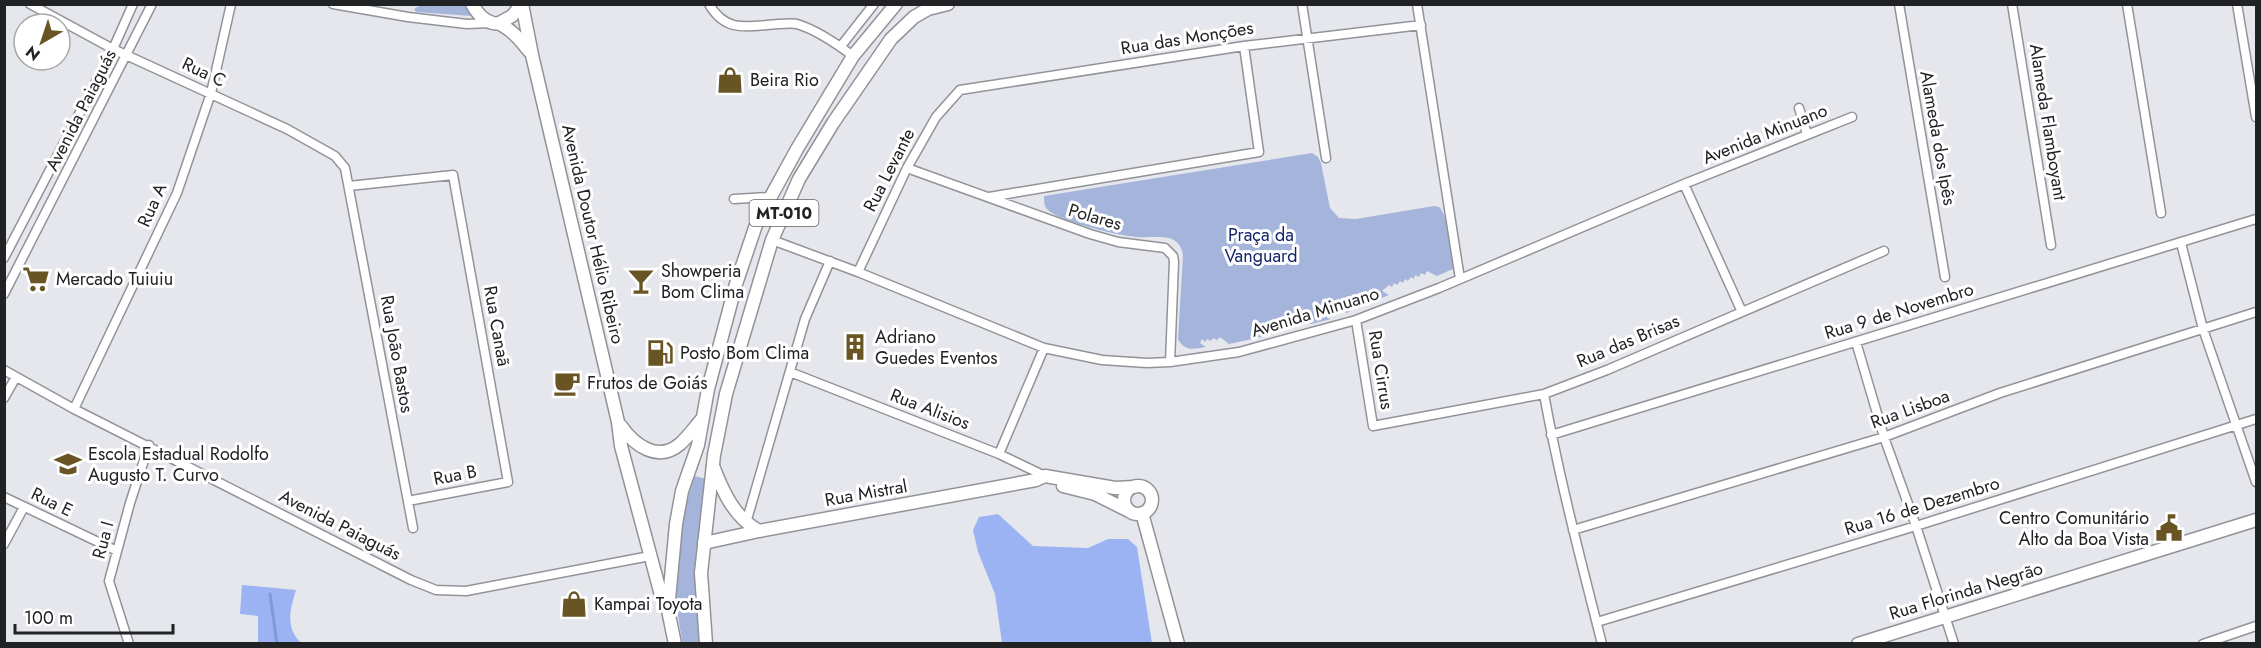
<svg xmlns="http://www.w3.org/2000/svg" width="2261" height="648" viewBox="0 0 2261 648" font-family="Jost,sans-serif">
<rect width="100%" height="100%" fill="#e5e7ed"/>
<path fill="#a5b4db" d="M421,5H464L472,16L416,12L414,9Z
M1312,153L1318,157L1321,163L1330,208L1339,218L1356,219L1434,206L1439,207C1448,215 1455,257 1453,269L1437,276L1427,271L1425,275L1421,273L1419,277L1415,275L1414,279L1411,277L1408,281L1405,279L1403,283L1400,281L1397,285L1394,283L1392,287L1389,285L1382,291L1389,295L1377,300L1367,296L1366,298L1362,297L1360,300L1356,299L1354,302L1351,300L1349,304L1346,303L1344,307L1352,310L1347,313L1339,310L1337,313L1330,310L1327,318L1331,319L1311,324L1303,320L1301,323L1297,321L1295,324L1292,322L1290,326L1286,324L1283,327L1280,325L1277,328L1274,326L1271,330L1268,328L1265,331L1262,329L1260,333L1266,336L1229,344L1220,337L1217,340L1213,338L1211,341L1207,339L1205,342L1202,339L1200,343L1206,347C1194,349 1185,352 1178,339L1183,255C1182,247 1177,240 1169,238C1159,236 1146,238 1136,237C1120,236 1057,221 1047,209C1044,206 1044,201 1044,196Z
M694,476L708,479L697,569L699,643L683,644C670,588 678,530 694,476Z"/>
<path fill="#9bb3f3" d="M998,514L1033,546L1088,548L1108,539H1128L1137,547L1152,643H1002L995,594L978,552L973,530L979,517Z
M242,585L296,590C290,610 285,627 301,643H258V616L240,614Z"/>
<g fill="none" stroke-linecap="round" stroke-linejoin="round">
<path stroke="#8298d7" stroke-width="3" d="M270,594L277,644"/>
<defs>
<path id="street" d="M30,4L113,49L287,129L335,156L345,168L413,528
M333,4L408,17L467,24L491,23
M709,4C726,34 749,26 778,24C784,24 792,23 797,24C817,30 837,44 853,56
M1302,4L1326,158
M1417,4L1460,279
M1899,4L1945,277
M2012,4L2051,245
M2127,4L2161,213
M2237,4L2256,117
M841,46L874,4
M1799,108L1807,134
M907,168L1090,234L1118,242L1165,248L1173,256L1174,262L1170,362
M1684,184L1742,312
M349,186L453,175L508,482L408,501
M989,197L1259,152L1244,46
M734,199L770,197
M772,240L858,272L1044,348L1102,360L1147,363L1170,362L1239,352L1356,320L1439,288L1684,184L1852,117
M2181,243L2203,329L2256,482
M4,258L113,49L133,4
M858,272L907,168L936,117L960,90L1244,46L1421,25
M4,294L152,4
M1356,320L1373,426L1544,394L1607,370L1884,251
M1856,342L1884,437L1916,526L1954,644
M4,370L74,409L411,580L436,590L466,591L650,556
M790,372L999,454L1047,477
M1544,394C1559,478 1581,561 1602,644
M4,398L16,377
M74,409L177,193L211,93L231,4
M1551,435L2256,219
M999,454L1044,348
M4,497L117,551
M746,523L805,319L830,261
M1573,530L1884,437L2000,393L2256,312
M4,544L24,507
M1597,622L1916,526L2256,419
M129,644L109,581L130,503L149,445
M2203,644L2256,626"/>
<path id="secondary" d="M713,466C723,492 734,517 759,531
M1063,486L1095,494L1129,511
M1124 500a14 14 0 1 1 28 0a14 14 0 1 1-28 0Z
M1142,513L1178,644
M704,543L759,531L1036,480L1045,476L1115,488L1134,487
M1858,644L2256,520"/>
<path id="primary" d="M472,4C477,13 483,21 493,23C501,25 494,21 502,25C514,32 521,41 529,51
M522,4L532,55L618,422L621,446L661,595L668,610L675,644
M499,23L512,16L522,4
M621,426C634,445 658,463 680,444C688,437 695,427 702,419
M668,610L676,524L682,491L698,445L708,389L736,284L757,222L797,149L853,56L896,4
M706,644L701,573L714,455L726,394L772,240L799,179L833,123L891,39L914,17L928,9L948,4"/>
</defs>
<use href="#street" stroke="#919398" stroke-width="11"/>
<use href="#secondary" stroke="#919398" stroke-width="15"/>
<use href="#primary" stroke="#919398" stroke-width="15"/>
<use href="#street" stroke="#fff" stroke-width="8"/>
<use href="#secondary" stroke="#fff" stroke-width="12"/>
<use href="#primary" stroke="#fff" stroke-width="12"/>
</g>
<defs>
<symbol id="shop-bare" viewBox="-9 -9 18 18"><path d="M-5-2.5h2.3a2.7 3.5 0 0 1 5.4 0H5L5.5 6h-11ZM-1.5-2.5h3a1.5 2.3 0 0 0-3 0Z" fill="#685523" stroke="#fff" stroke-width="2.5" paint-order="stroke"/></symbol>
<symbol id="supermarket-bare" viewBox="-9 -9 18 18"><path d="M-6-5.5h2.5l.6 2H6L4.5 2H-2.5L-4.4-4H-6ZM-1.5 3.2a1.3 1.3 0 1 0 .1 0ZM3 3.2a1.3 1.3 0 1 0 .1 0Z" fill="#685523" stroke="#fff" stroke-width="2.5" paint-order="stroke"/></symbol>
<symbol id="bar-bare" viewBox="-9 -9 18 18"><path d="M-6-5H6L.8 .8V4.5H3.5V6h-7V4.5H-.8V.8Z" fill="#685523" stroke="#fff" stroke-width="2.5" paint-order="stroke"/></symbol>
<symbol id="building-bare" viewBox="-9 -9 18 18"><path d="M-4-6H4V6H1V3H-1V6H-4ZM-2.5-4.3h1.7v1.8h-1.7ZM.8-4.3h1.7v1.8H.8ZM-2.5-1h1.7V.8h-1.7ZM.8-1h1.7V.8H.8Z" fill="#685523" stroke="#fff" stroke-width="2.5" paint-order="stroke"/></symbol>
<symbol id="fuel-bare" viewBox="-9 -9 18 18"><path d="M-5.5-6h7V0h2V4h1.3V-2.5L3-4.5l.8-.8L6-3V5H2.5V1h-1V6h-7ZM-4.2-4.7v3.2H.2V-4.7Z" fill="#685523" stroke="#fff" stroke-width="2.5" paint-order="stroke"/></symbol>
<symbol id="cafe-bare" viewBox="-9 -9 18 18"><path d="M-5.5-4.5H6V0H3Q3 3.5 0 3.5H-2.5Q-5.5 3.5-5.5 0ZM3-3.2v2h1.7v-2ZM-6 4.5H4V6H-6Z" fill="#685523" stroke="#fff" stroke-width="2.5" paint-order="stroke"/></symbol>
<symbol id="school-bare" viewBox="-9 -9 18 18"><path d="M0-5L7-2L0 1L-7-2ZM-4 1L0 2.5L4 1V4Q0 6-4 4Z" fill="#685523" stroke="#fff" stroke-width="2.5" paint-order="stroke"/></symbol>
<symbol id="civic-bare" viewBox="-9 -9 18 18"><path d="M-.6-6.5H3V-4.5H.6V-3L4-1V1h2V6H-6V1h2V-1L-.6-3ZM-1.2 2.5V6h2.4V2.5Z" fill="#685523" stroke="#fff" stroke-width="2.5" paint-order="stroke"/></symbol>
</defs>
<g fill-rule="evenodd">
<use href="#shop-bare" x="711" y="61" width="38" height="38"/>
<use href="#supermarket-bare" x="17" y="260" width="38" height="38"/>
<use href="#bar-bare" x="622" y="262" width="38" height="38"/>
<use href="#building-bare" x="836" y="328" width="38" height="38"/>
<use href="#fuel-bare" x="641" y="334" width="38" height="38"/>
<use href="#cafe-bare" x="548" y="364" width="38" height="38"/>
<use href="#school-bare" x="49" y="445" width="38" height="38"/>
<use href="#civic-bare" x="2150" y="509" width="38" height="38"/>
<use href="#shop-bare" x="555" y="585" width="38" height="38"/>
</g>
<g text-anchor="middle" stroke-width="6" stroke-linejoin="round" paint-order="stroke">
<rect fill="#fff" stroke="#646466" stroke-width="1.5" x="749.5" y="200" width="69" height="26" rx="4.5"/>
<g font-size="16" font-weight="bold" fill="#212224">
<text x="784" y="219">MT-010</text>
</g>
<g font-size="18" fill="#212224" stroke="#fff">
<text transform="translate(1187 38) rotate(-9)" y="6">Rua das Monções</text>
<text transform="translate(204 72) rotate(25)" y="6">Rua C</text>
<text transform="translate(81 110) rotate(-63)" y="6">Avenida Paiaguás</text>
<text transform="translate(2048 122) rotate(81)" y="6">Alameda Flamboyant</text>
<text transform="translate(1765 134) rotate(-22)" y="6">Avenida Minuano</text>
<text transform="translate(1938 138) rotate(80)" y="6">Alameda dos Ipês</text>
<text transform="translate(889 170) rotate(-63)" y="6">Rua Levante</text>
<text transform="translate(152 205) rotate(-66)" y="6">Rua A</text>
<text transform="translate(1095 217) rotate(16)" y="6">Polares</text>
<text transform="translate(593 234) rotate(77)" y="6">Avenida Doutor Hélio Ribeiro</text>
<text transform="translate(1899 311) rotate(-17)" y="6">Rua 9 de Novembro</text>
<text transform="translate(1315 312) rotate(-17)" y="6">Avenida Minuano</text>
<text transform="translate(497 326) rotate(80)" y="6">Rua Canaã</text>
<text transform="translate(1628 341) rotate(-23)" y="6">Rua das Brisas</text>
<text transform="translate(397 354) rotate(80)" y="6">Rua João Bastos</text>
<text transform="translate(1381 370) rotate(81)" y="6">Rua Cirrus</text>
<text transform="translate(930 409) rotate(21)" y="6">Rua Alisios</text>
<text transform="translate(1910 409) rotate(-20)" y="6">Rua Lisboa</text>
<text transform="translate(455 475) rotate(-11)" y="6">Rua B</text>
<text transform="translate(866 493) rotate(-10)" y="6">Rua Mistral</text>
<text transform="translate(52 502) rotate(26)" y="6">Rua E</text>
<text transform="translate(1922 506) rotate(-17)" y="6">Rua 16 de Dezembro</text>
<text transform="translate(340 525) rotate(27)" y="6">Avenida Paiaguás</text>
<text transform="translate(103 540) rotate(-75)" y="6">Rua I</text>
<text transform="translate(1966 591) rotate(-17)" y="6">Rua Florinda Negrão</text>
</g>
<g font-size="18" fill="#212224" stroke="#fff" text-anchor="start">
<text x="750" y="86">Beira Rio</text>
<text x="661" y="277">Showperia<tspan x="661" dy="21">Bom Clima</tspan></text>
<text x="56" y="285">Mercado Tuiuiu</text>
<text x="875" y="343">Adriano<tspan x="875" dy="21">Guedes Eventos</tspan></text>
<text x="680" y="359">Posto Bom Clima</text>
<text x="587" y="389">Frutos de Goiás</text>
<text x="88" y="460">Escola Estadual Rodolfo<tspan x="88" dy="21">Augusto T. Curvo</tspan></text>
<text x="2149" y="524" text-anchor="end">Centro Comunitário<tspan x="2149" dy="21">Alto da Boa Vista</tspan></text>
<text x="594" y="610">Kampai Toyota</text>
</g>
<g font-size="18" fill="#15246c" stroke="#fff">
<text x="1261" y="241">Praça da<tspan x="1261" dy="21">Vanguard</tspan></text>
</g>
</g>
<rect width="2261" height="648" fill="none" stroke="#212224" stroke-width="12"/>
<g transform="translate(42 42) rotate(219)"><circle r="28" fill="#ffffff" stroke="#a6a7a7" stroke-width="1.5"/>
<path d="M0-4.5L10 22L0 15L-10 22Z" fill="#685523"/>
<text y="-9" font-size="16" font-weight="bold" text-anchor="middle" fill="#212224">N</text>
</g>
<path d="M15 624v9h158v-9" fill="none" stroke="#212224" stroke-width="3"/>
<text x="24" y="624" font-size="18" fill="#212224" stroke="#ffffff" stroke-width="4.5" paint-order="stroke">100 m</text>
</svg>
